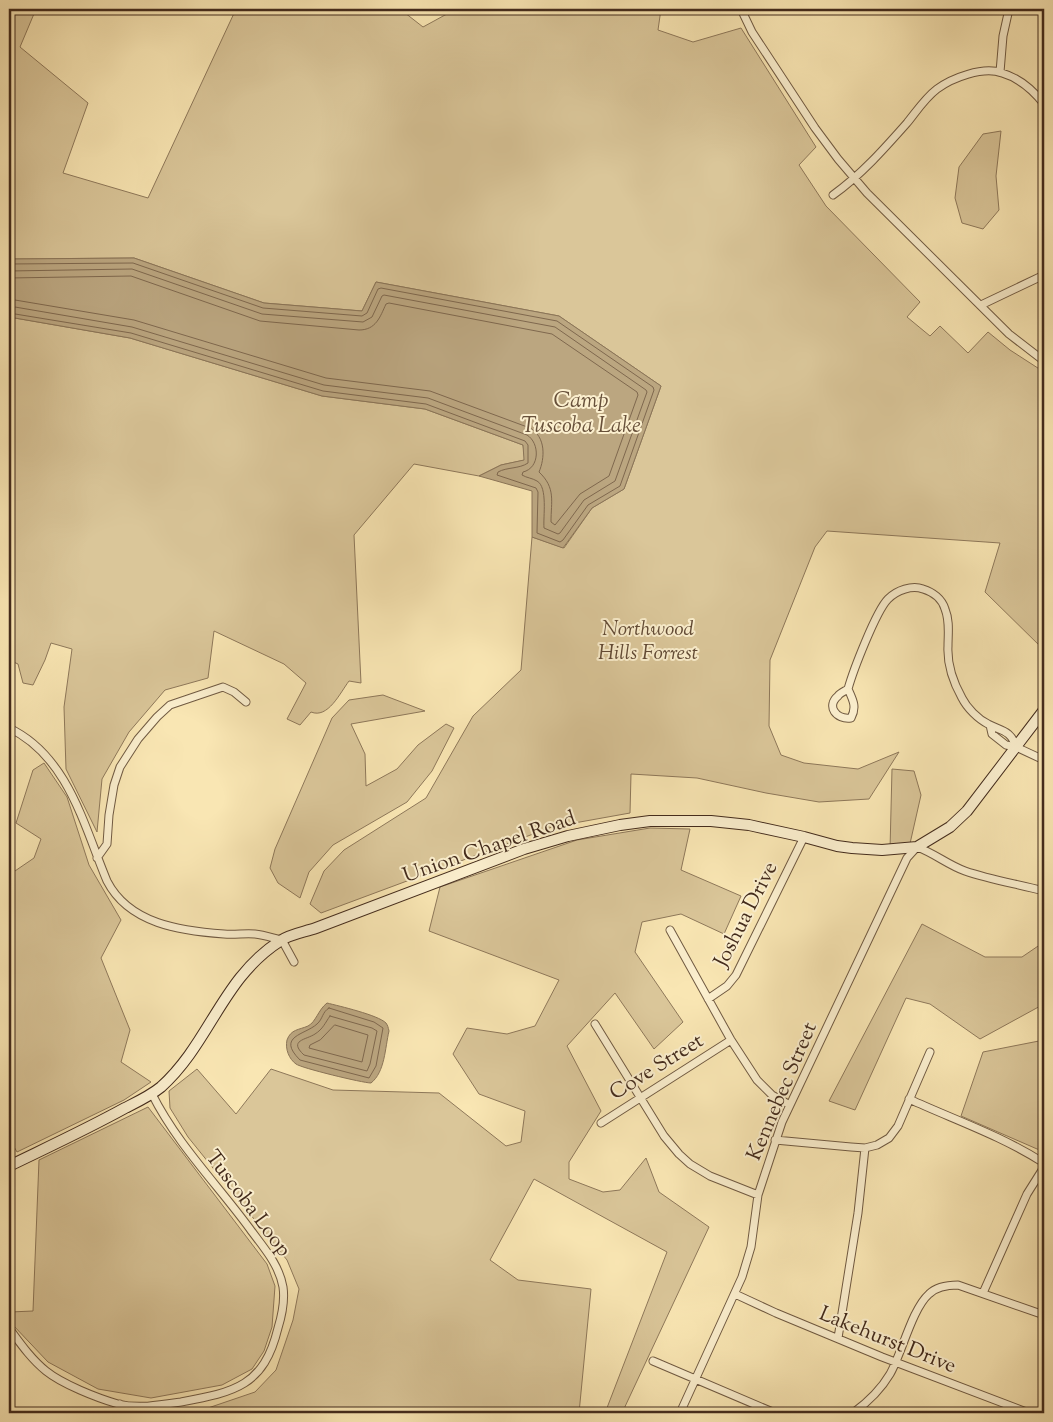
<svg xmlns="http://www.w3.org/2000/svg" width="1053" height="1422" viewBox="0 0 1053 1422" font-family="'Sorts Mill Goudy',serif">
<rect width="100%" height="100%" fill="#f9e6b3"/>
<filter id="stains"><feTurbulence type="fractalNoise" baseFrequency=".004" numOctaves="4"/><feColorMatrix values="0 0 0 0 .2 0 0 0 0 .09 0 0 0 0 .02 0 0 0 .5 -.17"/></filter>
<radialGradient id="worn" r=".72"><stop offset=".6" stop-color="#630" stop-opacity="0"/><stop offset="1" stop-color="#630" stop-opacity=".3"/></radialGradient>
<path fill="#dac699" stroke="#8e785a" d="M9,9H36L20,47L88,103L63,173L148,198L236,9H400L423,27L456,9H661L658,30L693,42L741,28L816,147L799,165L826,206L920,302L907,317L930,336L940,326L968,353L988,332L1010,350L1044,372V650L985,592L1000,543L827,531L815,547L770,660L769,726L781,755L804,763L858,769L899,752L869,799L819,802L766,793L697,778L631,774L630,813L552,827L321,913L310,904L324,871L344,850L426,798L473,716L521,670L532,537L564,548L592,508L624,489L661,386L559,316L376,282L362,311L264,303L134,258L9,259Z
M1001,131L996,176L999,210L983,229L962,223L955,198L959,167L983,134Z
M9,317L130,338L322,396L425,409L523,445L525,460L501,465L479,476L414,464L354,535L361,683L349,681C340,693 328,719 311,712L300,725L287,719L306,683L284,664L214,631L208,678L165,690L129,732L102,779L97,832L66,769L64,707L72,649L51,643L45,660L33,685L23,683L18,664L9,660Z
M383,695L425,711L351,724L365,754L366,786L397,769L418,745L446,724L454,728L432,771L407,802L333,845L309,872L300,898L278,883L270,868L275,849L332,718L349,700Z
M44,763L67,797L89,865L121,920L101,958L130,1030L121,1062L151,1082L124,1100L17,1152L9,1138V872L12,873L34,858L41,839L16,823L33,770Z
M892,769L914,771L921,795L909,848L890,850Z
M650,828L690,829L681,870L741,896L724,934L681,914L642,922L635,952L683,1022L654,1049L615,993L567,1046L601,1111L569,1162V1179L603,1192L620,1190L646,1158L659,1192L709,1227L622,1413H605L667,1252L534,1179L490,1260L518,1280L591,1289L579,1413H499L494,1411L453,1413H152L205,1409L255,1392L276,1370L293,1320L299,1289L287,1260L188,1137L170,1108L169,1091L197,1069L236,1114L271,1069L333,1090L439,1093L506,1146L521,1142L525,1111L479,1094L453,1054L467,1028L507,1034L535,1026L559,980L429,931L440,887L577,840Z
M922,924L985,957H1022L1044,942V1004L980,1039L930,1004L906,998L855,1110L829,1101Z
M1044,1040V1152L961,1116L983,1052Z
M148,1107L267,1264L275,1286L272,1327L264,1351L252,1369L222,1385L151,1398L98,1389L48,1362L12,1324L10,1312L33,1311L39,1160Z"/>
<path fill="#bba680" stroke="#8b7558" d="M134,258L264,303L362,311L376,282L559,316L661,386L624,489L592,508L563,548L532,537V491L479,476L501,465L524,460L523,445L425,409L322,396L130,338L9,317V259Z
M327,1003C339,1006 378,1015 386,1023C388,1026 388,1027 389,1031C385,1048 385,1072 371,1083C363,1083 301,1068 296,1064C289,1059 285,1049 287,1040C291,1029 299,1030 308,1026C316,1022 318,1010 327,1003Z"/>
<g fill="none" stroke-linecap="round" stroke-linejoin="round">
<path stroke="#7f684e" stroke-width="1" d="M9,264L133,263L263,308L362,316L367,313L378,289L381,288L557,321L653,387L654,390L620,486L588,505L563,540L560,542L537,533L538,492L536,488L497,475L498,472C507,467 519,469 528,463V445L525,441L426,404L323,391L131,333L9,313
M9,271L132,269L262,314L363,322L372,317L382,296L384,295L555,327L646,390L647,392L615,481L584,500L560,533L558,534L544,528C543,517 548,487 537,481C532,478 527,478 522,475L523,472C540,468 540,443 527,435L428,398L324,385L132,327L9,306
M9,278L131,276L260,321L359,330C376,330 380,317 386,304L389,303L552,334L637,392L638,395L609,476L580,494L555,525L551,522C551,501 556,488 539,472C545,458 546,437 530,428L430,391L326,378L134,320L9,299
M329,1008L374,1022L383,1028L376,1066L369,1078L300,1060C276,1036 305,1035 317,1024C323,1019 322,1012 329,1008Z
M330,1016L372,1028L377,1031L370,1064L367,1071L304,1055C288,1040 306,1040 315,1034C323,1029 325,1023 330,1016Z
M335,1025L368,1035L362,1062L309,1048L310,1045L320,1040Z"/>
<path stroke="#8b7558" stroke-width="2" d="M1041,1302L1044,1293"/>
<defs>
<path id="street" d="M741,9L752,32L815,128L838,159L867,193L1009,334L1044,361
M1000,72L1003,36L1009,9
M1044,192L1043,202L1044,216
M833,195C861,175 884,149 907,123C916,112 925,98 937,89C952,78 983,66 1002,73C1019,78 1033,90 1044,104
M981,305L1044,275
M848,689C853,671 876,611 888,599C897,590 912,585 923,589C933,592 942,599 945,609C950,621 948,634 948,646C947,664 953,682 962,698C967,708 978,719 988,724C1001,731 1011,730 1016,747L1006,745L992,734L990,725
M848,689C853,700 857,707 851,718C836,720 826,706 838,696C840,693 845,691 848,689Z
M9,728C68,756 84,826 107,881C129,924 181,931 224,934C235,935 245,933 255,934C264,935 273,938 282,940L294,962
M1016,747L1044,760
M97,858L107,844L109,815L114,785L120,767L138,739L157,717L170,705L223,687L234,692L246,702
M670,930L731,1040L757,1080L772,1095L790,1105
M708,999L727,986L736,975L804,837
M595,1024L664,1136L679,1154L690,1164L710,1176L758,1195
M909,1099C955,1120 1002,1136 1044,1163
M601,1123L731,1040
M775,1140L851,1147L865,1148L877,1145L889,1138L898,1126L930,1052
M983,1293L1027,1194L1044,1167
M735,1294L776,1313L882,1357L1029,1413
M9,1328C20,1343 31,1359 46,1371C62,1384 97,1398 118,1404C138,1409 161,1405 181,1402C235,1392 264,1386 278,1328C282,1315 285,1301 283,1287C279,1264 263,1247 250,1229C217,1184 177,1144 152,1094
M838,1338L858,1213L865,1148
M653,1361L775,1413
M114,1413L120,1404
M680,1413L742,1277L751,1247L758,1195L782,1122L907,858L917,847C934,853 948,865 965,871C991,880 1018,884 1044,891
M853,1413C868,1402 880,1391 890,1374C902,1353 912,1309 929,1294C937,1286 948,1285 958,1285L1044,1315"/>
<path id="secondary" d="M9,1166C48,1147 87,1129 125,1108C137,1102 150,1096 161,1087C210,1043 222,978 280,941C290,934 305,932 316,928L524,849L568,836L620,825L650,821H711L749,825L804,837L837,846L852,848L882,850L917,847L950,827L967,811L1044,710"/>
</defs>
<use href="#street" stroke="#705a42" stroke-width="9"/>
<use href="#secondary" stroke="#432b1c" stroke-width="12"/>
<use href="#street" stroke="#fbefce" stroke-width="7"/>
<use href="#secondary" stroke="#fbefce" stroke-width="10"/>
</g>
<g text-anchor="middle" stroke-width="4" stroke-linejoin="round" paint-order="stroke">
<g font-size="21" font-style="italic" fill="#614a35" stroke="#fbefce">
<text x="648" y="635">Northwood<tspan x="648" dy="24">Hills Forrest</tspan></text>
</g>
<g font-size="21" fill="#432b1c" stroke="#fbefce">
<text transform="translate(489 846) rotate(-19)" y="7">Union Chapel Road</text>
<text transform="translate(745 914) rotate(-63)" y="7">Joshua Drive</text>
<text transform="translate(656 1066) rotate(-32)" y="7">Cove Street</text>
<text transform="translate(781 1091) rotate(-67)" y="7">Kennebec Street</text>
<text transform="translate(249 1203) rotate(53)" y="7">Tuscoba Loop</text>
<text transform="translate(888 1339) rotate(22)" y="7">Lakehurst Drive</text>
</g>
<g font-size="22" font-style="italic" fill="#67503a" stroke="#fbefce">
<text x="581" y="407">Camp<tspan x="581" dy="25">Tuscoba Lake</tspan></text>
</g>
</g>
<rect width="1053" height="1422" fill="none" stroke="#f9e6b3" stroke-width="30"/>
<rect x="10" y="10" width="1033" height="1402" fill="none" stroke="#432b1c" stroke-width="2.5"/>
<rect x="15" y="15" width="1023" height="1392" fill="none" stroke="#432b1c"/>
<rect width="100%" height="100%" filter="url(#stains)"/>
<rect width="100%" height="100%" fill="url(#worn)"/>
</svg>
